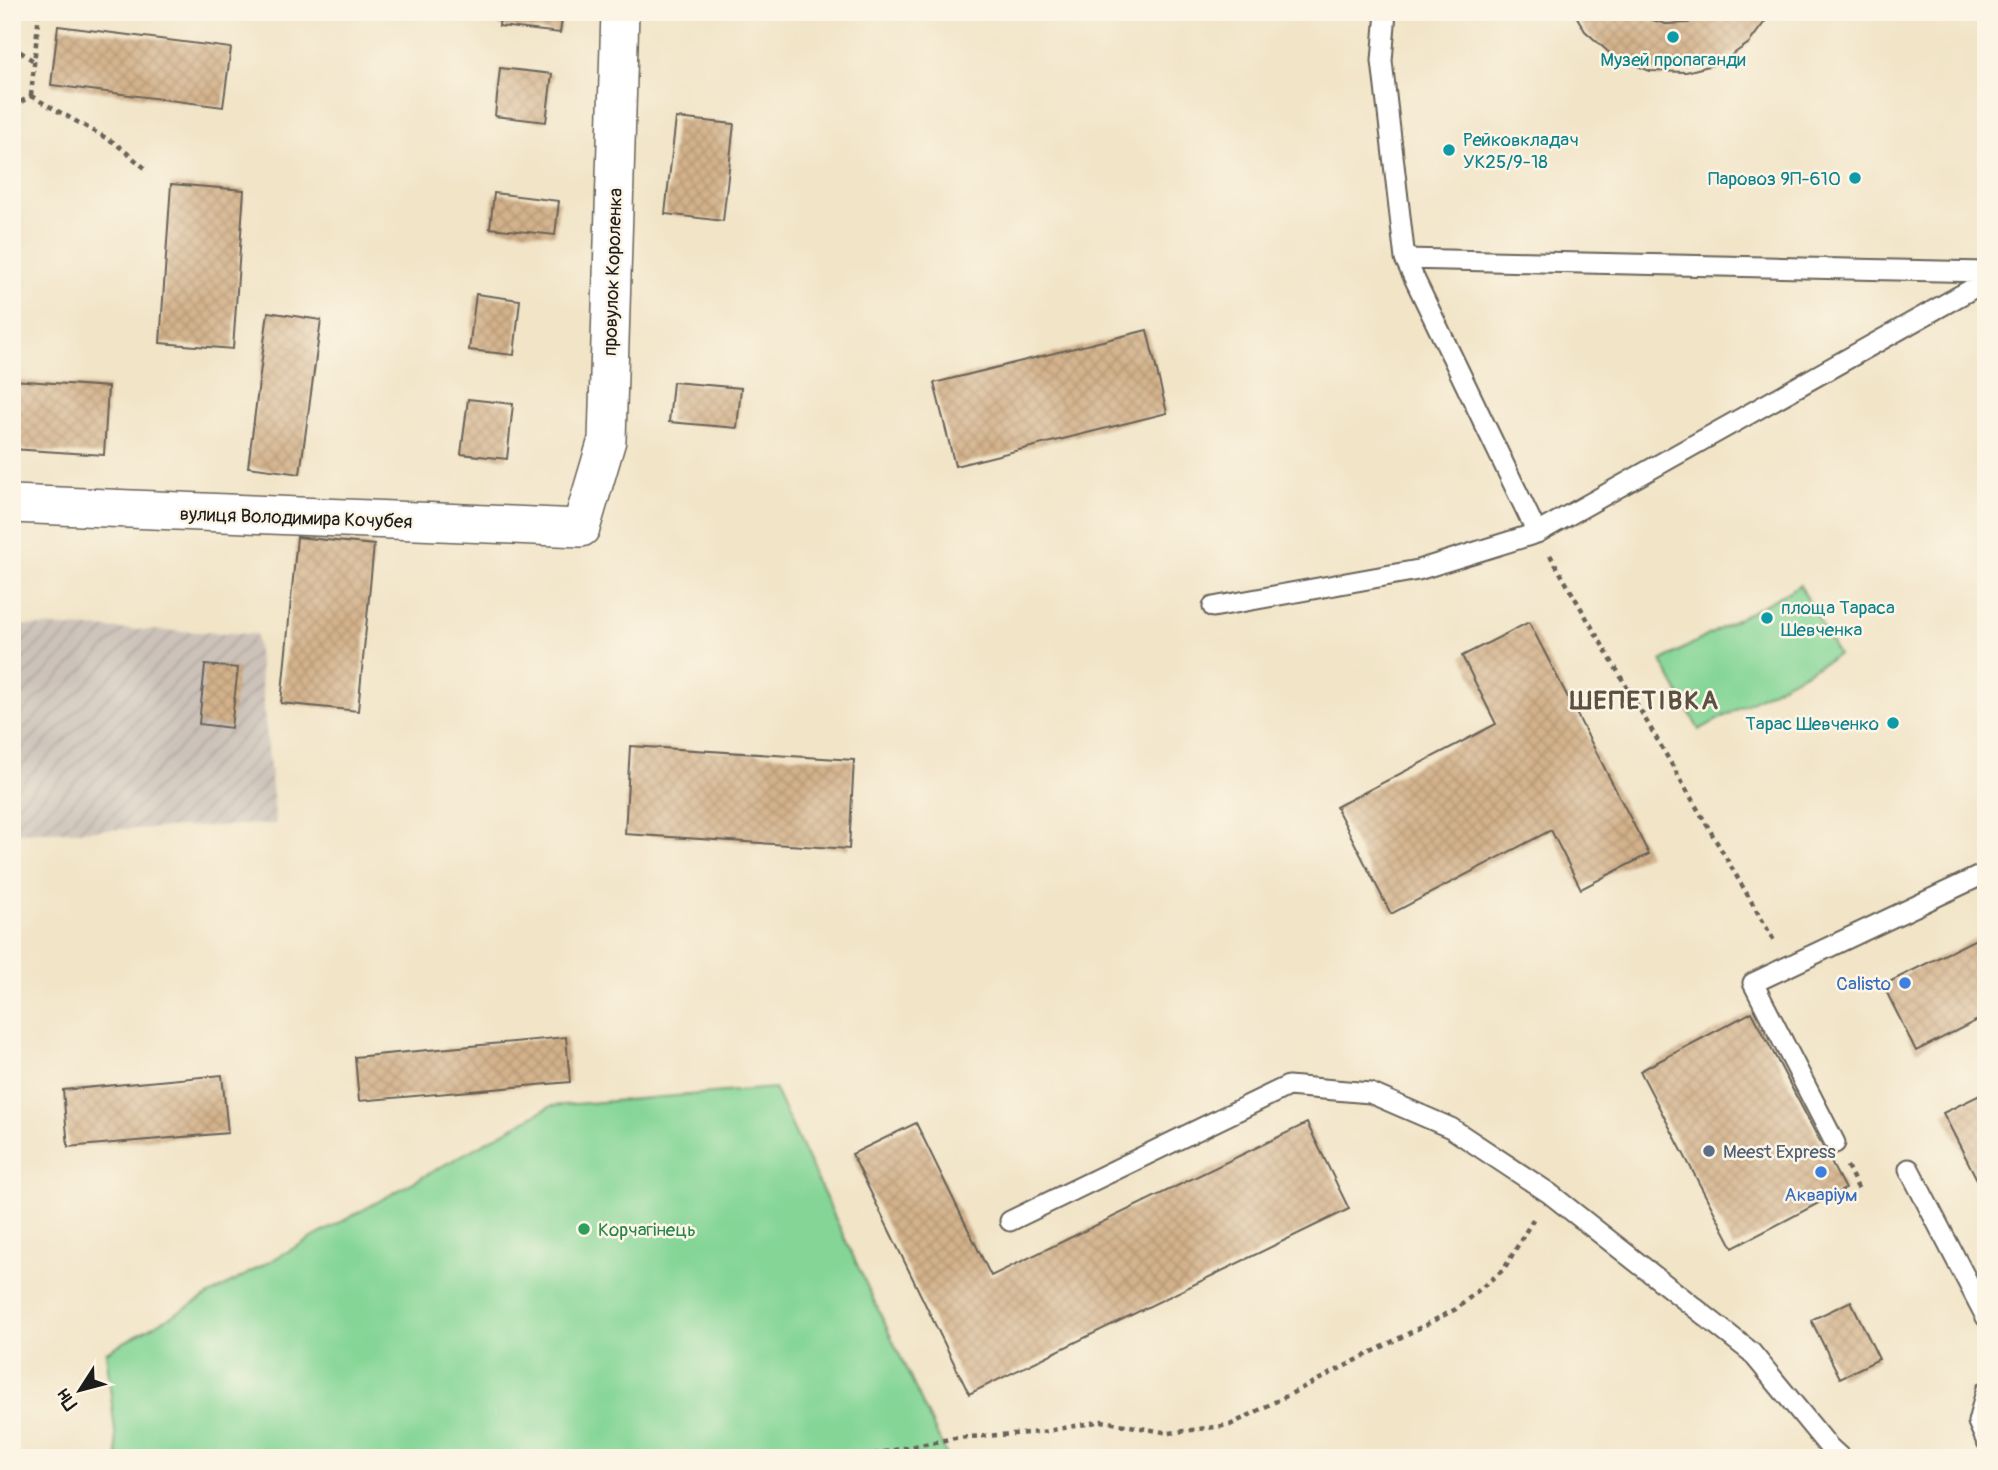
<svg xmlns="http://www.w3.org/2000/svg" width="1998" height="1470" viewBox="0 0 1998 1470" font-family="Pangolin,sans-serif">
<defs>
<pattern id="industrial-furrows" width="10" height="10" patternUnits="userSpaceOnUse" patternTransform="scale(1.75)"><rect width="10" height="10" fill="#ccc2b9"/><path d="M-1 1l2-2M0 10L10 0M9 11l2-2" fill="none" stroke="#afa69e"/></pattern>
<pattern id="building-cross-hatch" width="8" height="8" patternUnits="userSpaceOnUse" patternTransform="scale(1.75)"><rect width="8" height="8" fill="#d3b28b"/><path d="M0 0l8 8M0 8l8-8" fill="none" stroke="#b59877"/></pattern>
</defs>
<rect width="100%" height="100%" fill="#fcf5e5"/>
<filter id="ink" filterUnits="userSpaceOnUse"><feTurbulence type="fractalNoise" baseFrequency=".0143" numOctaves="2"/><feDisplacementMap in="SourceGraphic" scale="14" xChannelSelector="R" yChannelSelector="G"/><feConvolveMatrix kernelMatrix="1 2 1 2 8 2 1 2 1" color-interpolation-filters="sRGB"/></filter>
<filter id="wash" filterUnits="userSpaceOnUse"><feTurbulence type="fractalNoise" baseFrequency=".00686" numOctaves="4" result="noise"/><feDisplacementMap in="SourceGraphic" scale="28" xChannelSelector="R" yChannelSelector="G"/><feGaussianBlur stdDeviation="1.57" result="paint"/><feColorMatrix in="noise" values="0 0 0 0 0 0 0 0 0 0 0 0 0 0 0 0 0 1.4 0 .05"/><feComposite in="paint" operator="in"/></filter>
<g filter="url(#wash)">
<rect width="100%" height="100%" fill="#f1e4c7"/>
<path fill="url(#industrial-furrows)" d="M12,625L256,634L276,824L12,833Z"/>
<path fill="#84d596" stroke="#507859" stroke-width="2" d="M1800,585L1838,655L1699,730L1661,661Z
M774,1088L948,1458H118L106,1352L551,1106Z"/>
<g id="blocks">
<path fill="url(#building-cross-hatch)" d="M500,12H563L560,33L499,26Z
M1574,12H1638L1645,18L1666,24L1688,23L1711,12H1772L1749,43L1720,63L1686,72L1650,71L1614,57L1585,31Z
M58,26L231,48L223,107L51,85Z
M500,68L552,74L546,122L495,116Z
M676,118L734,124L723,221L665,214Z
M171,184L244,190L233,349L160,343Z
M494,193L559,201L555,235L490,228Z
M476,294L520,300L514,355L469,350Z
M268,312L321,320L300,474L248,467Z
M1147,330L1167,413L955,466L934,383Z
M12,380L108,387L104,455L12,449Z
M673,382L741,388L737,428L669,422Z
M468,399L513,404L507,459L461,454Z
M297,537L374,545L358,711L281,703Z
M1529,622L1649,854L1581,889L1551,830L1391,914L1336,807L1496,724L1462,656Z
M205,665L238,668L231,728L199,724Z
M630,746L854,760L849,849L625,834Z
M1986,934V1016L1916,1051L1883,985Z
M1752,1012L1845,1189L1733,1248L1640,1071Z
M566,1037L570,1082L359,1101L355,1057Z
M222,1075L228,1133L68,1147L63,1090Z
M1986,1092V1197L1943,1113Z
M916,1123L991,1276L1307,1123L1349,1209L969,1394L852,1154Z
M1851,1301L1879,1359L1840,1378L1811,1320Z"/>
</g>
</g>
<g filter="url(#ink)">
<use href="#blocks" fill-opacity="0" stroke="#676258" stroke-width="2"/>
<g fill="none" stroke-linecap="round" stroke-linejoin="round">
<defs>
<path id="lane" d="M1386,12L1382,61L1405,259L1537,533
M1405,259L1986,272
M1213,607L1418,570L1537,533L1986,281
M1835,1143L1753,983L1986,873
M1909,1169L1986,1317
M1010,1221L1288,1086L1370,1093L1451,1128L1549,1193L1751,1352L1829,1447L1841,1458
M1986,1391L1978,1422L1986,1440"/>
<path id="street" d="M12,504L581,528L607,440L620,12"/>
</defs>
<use href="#lane" stroke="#676258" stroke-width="23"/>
<use href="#street" stroke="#676258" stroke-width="40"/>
<path stroke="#676258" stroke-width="4.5" stroke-dasharray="5 5" stroke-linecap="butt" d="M12,46L35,62
M31,96L115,143L146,169
M31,96L39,12
M12,107L31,96
M1550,555L1776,944
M1847,1166L1859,1190
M854,1458L955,1438L1042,1432L1102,1421L1169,1433L1230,1425L1456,1309L1504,1269L1535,1216"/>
<use href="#lane" stroke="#fff" stroke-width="19"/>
<use href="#street" stroke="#fff" stroke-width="37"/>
</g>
</g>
<g fill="#0f9aa8" stroke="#fcf5e5" stroke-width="2.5">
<circle cx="1673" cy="37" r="7"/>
<circle cx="1449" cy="150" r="7"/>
<circle cx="1855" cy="178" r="7"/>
<circle cx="1767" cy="618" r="7"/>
<circle cx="1893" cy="723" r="7"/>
</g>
<g fill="#3f7fe0" stroke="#fcf5e5" stroke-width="2.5">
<circle cx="1905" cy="983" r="7"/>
<circle cx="1821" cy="1172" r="7"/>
</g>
<circle fill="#5c6f8a" stroke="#fcf5e5" stroke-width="2.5" cx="1709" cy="1151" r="7"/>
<circle fill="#2e9e5b" stroke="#fcf5e5" stroke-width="2.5" cx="584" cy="1229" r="7"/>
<g text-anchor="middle" stroke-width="5" stroke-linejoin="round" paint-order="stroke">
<g font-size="19" fill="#0d838f" stroke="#fcf5e5" text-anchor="start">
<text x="1673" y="66" text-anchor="middle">Музей пропаганди</text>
<text x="1463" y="146">Рейковкладач<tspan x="1463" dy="22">УК25/9-18</tspan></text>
<text x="1841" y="185" text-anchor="end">Паровоз 9П-610</text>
<text x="1781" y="614">площа Тараса<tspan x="1781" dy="22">Шевченка</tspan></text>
<text x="1879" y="730" text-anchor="end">Тарас Шевченко</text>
</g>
<g font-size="19" fill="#1c1c1c" stroke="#fcf5e5">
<text transform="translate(612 272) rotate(-88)" y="7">провулок Короленка</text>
<text transform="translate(296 517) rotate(2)" y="7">вулиця Володимира Кочубея</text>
</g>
<g font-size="19" fill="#366cbe" stroke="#fcf5e5" text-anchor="end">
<text x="1891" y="990">Calisto</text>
<text x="1821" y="1201" text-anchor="middle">Акваріум</text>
</g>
<g font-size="19" fill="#4e5e75" stroke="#fcf5e5" text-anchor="start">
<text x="1723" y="1158">Meest Express</text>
</g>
<g font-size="19" fill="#27864d" stroke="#fcf5e5" text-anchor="start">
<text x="598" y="1236">Корчагінець</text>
</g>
<g font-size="26" font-weight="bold" letter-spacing="2" fill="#5c5043" stroke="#fcf5e5">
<text x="1645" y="709">ШЕПЕТІВКА</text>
</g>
</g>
<rect width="1998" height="1470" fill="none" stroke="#fcf5e5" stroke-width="42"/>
<g transform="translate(80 1390) rotate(234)" stroke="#fcf5e5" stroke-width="5" paint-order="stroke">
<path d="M0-5L12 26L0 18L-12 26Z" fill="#1c1c1c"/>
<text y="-10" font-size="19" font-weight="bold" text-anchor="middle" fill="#1c1c1c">Пн</text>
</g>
</svg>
